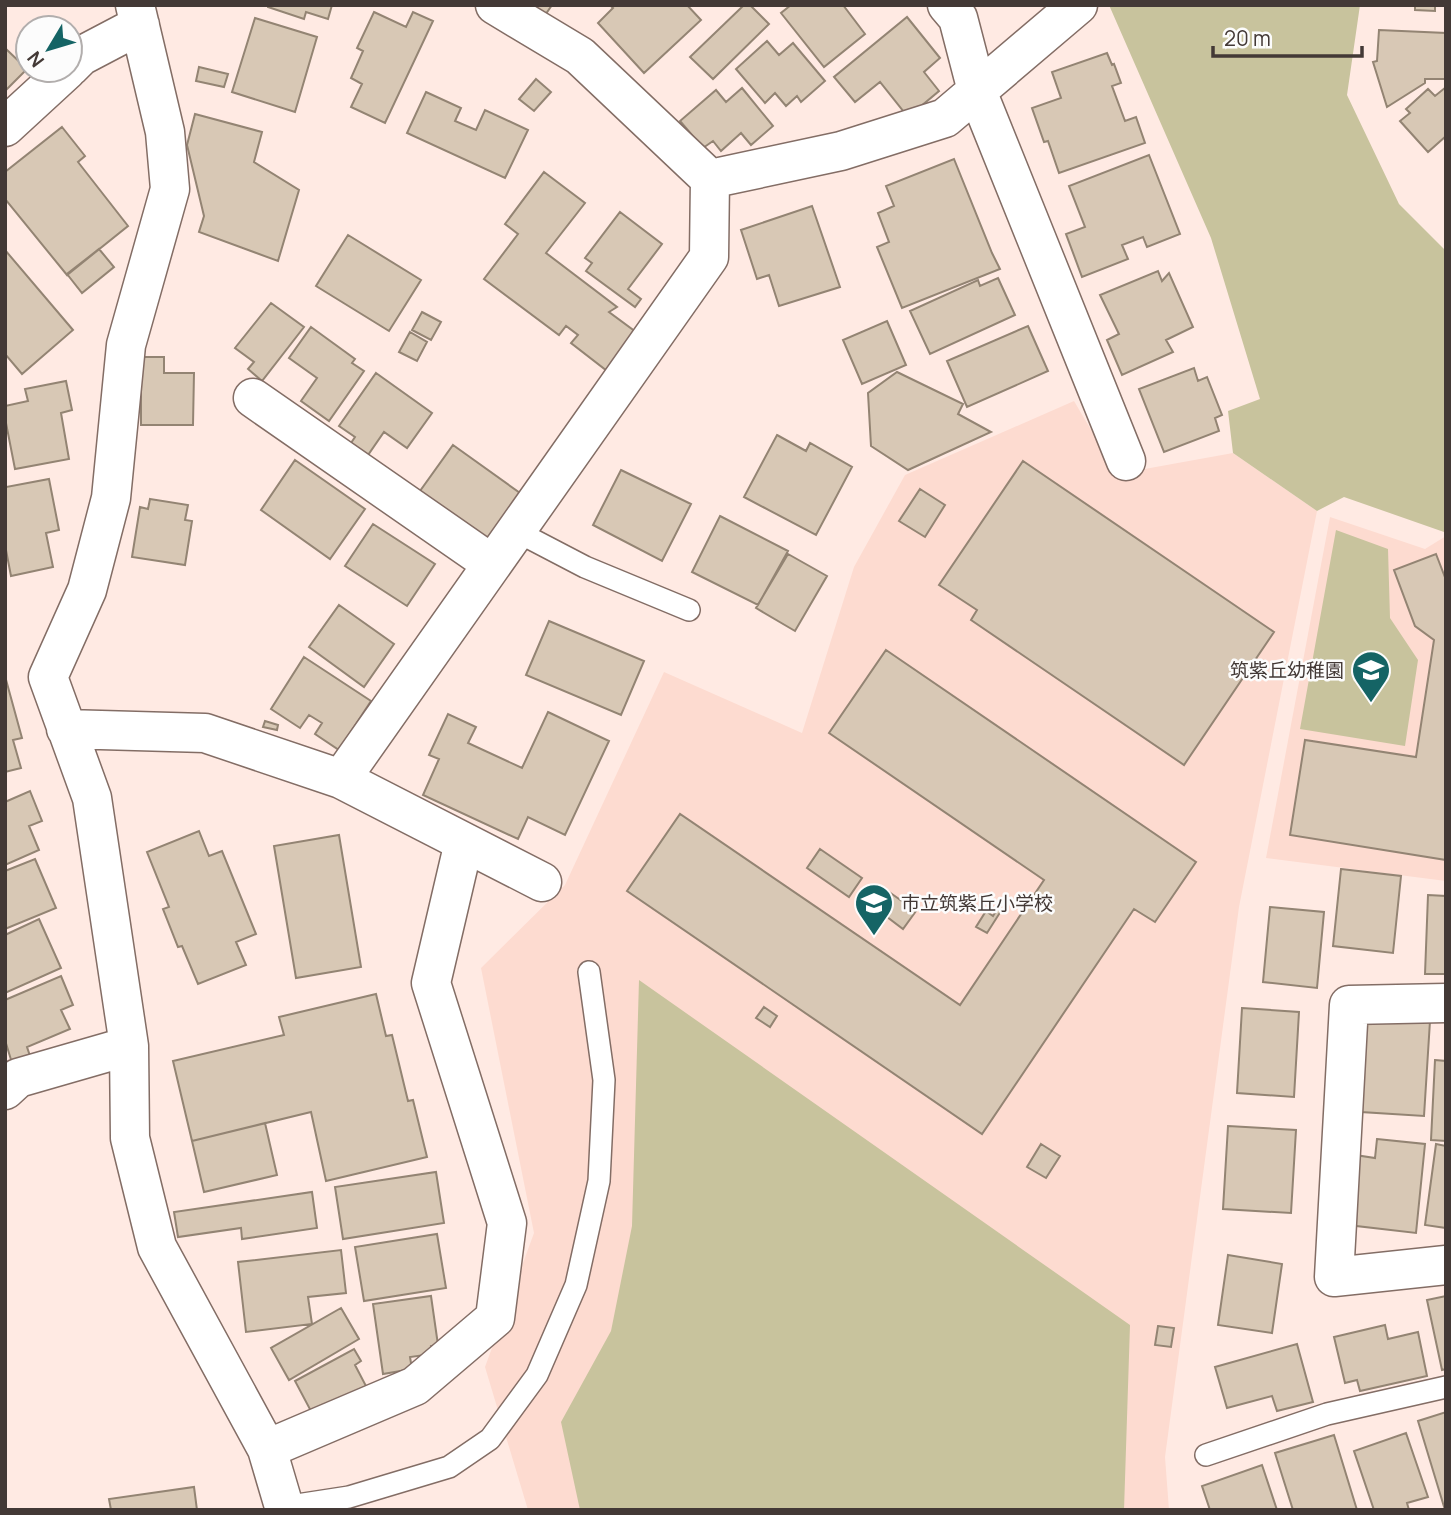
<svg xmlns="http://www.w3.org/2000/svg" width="1451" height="1515" viewBox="0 0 1451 1515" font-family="Manrope,'Noto Sans JP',sans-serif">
<rect width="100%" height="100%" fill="#ffeae3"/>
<path fill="#fddbd0" d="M1074,401L1117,474L1233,453L1317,511L1239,907L1165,1457L1169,1510H528L485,1367L534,1233L481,968L565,885L664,672L802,733L854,567L905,475Z
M1330,517L1425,549L1446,536V881L1266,858Z"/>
<path fill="#c8c39d" d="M1109,5H1360L1347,95L1399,204L1446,251V531L1444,532L1344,497L1317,511L1233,453L1228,411L1260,399L1211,238Z
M1336,530L1388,549L1390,618L1418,660L1405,746L1300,729Z
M639,980L1130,1325L1124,1510H580L561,1422L611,1331L632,1226Z"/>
<path fill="#d8c8b5" stroke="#938473" stroke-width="2" d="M268,5H332L328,19L306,12L304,19L268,7Z
M524,5H552L543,18Z
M610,5H687L701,20L644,73L598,23L613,8Z
M744,5H750L769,24L713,79L690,57Z
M791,5H843L865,34L824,67L781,13Z
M1415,5H1435V11L1415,10Z
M374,12L406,27L413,12L433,21L385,123L351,107L362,84L351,78L363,51L357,48Z
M907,17L940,58L924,72L939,91L908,117L880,82L855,102L834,77Z
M255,18L317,37L295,112L232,92Z
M1379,30L1446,33L1445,79H1425V83L1387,107L1373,62L1377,61Z
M767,41L779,55L793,43L825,81L801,102L797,96L786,106L775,93L765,103L736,69Z
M5,48L27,69L5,91Z
M1107,53L1112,65L1114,64L1121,83L1112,86L1125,121L1136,117L1145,143L1059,173L1048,141L1044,142L1032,108L1061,98L1052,72Z
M199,67L228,74L224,87L196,81Z
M536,79L551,92L534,111L519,99Z
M1446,87V136L1428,152L1400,121L1410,113L1406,109L1428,89L1435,96Z
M742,88L773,126L751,145L741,133L721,151L713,141L703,148L680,121L716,90L726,102Z
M426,92L461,108L455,121L476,130L485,110L528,130L505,178L407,133Z
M195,114L262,132L254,162L299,190L278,261L199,232L204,216L187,145Z
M62,127L85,156L78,162L128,226L67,275L5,199V172Z
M1149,155L1180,234L1147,247L1143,237L1122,245L1128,259L1082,277L1066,234L1085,227L1069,186Z
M954,159L992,253L1000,269L902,308L877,247L889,242L878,213L894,206L886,186Z
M544,172L585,203L546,253L617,307L609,312L640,335L611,374L571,343L578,335L566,326L559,335L484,279L518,234L505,224Z
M812,206L840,287L779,306L769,275L757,279L741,230Z
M620,212L662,244L628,289L641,299L635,307L586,271L592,263L585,258Z
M348,235L421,280L389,331L316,286Z
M99,249L114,267L82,293L67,274Z
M5,250L73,330L22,374L5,354Z
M1158,271L1162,281L1169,273L1193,327L1166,340L1173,352L1122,375L1107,340L1119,334L1100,295Z
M998,278L1015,315L930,354L910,311L978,280L980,286Z
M271,303L304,327L262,381L248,369L254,362L235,348Z
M422,312L441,322L431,340L412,330Z
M887,321L906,365L862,384L843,340Z
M1028,326L1048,371L967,407L947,361Z
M311,327L355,359L352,363L364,371L329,421L301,401L317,378L289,358Z
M410,332L427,342L417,361L399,352Z
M141,357H164V373H194L193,425H141Z
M1194,368L1198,381L1207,377L1222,415L1215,418L1219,431L1164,452L1139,389Z
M897,372L963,404L958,414L991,432L908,470L871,446L868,393Z
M376,373L432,413L407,448L384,432L368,455L351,443L355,437L339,426Z
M66,381L72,410L61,413L69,459L15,469L5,418V406L28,401L25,389Z
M777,435L806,451L810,443L852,467L816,535L744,497Z
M453,445L520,493L488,539L420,491Z
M295,460L365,509L330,559L261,510Z
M1023,461L1274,632L1184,765L971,620L977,610L939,585Z
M621,470L691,504L662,561L593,525Z
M49,479L59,530L46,533L53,567L11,576L5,545L6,487Z
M920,489L945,505L925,537L899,521Z
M150,499L188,505L185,520L192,521L185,565L132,557L140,507L148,509Z
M720,516L788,551L758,605L692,572Z
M373,524L435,564L407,606L345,566Z
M788,554L827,576L795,631L756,608Z
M1436,554L1446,580V860L1290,835L1305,740L1416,757L1434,640L1415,626L1394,570Z
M339,605L394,644L364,687L309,647Z
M549,621L644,661L621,715L526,675Z
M886,650L1196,862L1155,922L1134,909L982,1134L627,891L680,814L960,1005L1044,880L829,733Z
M304,657L371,701L339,750L315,734L322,723L309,715L300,728L271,709Z
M5,676L22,738L13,740L21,768L5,772Z
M548,712L609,741L565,835L528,817L518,839L423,795L439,759L429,755L448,714L476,727L468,743L522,768Z
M265,721L278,725L277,730L263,727Z
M30,791L42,821L29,826L39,850L5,865V802Z
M199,831L209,856L222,851L256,934L236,942L246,965L198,984L182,946L178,947L163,909L169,907L147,852Z
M339,835L361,967L296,978L274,846Z
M820,849L862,878L849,897L807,868Z
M35,859L56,908L5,929V871Z
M1341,869L1401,876L1393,953L1333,946Z
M882,887L916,911L903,929L870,904Z
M1428,895L1446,896V974H1425Z
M1270,907L1324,912L1317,988L1263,982Z
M998,908L1001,911L987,933L976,927L986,911L993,916Z
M39,919L61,968L5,993V935Z
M61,976L73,1005L61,1010L70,1029L27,1047L30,1056L12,1063L5,1040V1000Z
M376,994L386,1036L392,1035L408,1101L413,1100L427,1157L326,1181L311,1112L192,1141L173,1061L284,1035L279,1017Z
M764,1007L777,1016L770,1027L756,1018Z
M1242,1008L1299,1012L1294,1097L1237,1093Z
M1366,1018L1430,1021L1424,1116L1361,1112Z
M1435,1060L1446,1061V1141L1431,1140Z
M265,1123L277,1175L204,1192L192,1141Z
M1228,1126L1296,1130L1291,1213L1223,1209Z
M1377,1139L1425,1144L1416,1233L1348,1225L1355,1155L1375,1158Z
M1041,1144L1060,1156L1046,1178L1027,1167Z
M1436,1144L1446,1146V1228L1425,1225Z
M436,1172L444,1223L343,1239L335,1187Z
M312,1192L317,1228L242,1239L241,1228L178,1237L174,1212Z
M437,1234L446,1288L364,1301L355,1247Z
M341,1250L346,1293L308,1297L312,1324L246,1332L238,1262Z
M1228,1255L1282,1264L1272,1333L1218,1325Z
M431,1296L438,1345L431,1346L432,1354L410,1357L412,1369L383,1374L373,1304Z
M1446,1296V1369L1442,1370L1427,1300Z
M341,1308L359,1339L289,1380L271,1348Z
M1385,1325L1388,1339L1418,1332L1427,1376L1360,1391L1357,1380L1345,1383L1334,1337Z
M1158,1326L1174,1328L1171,1347L1155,1345Z
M1297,1344L1313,1402L1277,1411L1272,1396L1227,1408L1215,1367Z
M354,1349L361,1361L355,1365L366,1386L313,1415L295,1381Z
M1446,1412V1510H1445L1418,1421Z
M1406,1433L1428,1497L1407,1503L1409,1510H1374L1354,1451Z
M1334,1435L1357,1510H1293L1275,1453Z
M1262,1465L1277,1510H1210L1202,1486Z
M194,1487L197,1510H111L109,1499Z"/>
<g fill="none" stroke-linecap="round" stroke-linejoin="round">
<defs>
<path id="lane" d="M516,531L585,567L689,610
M1206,1455L1327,1414L1446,1387
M284,1507L349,1497L449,1467L490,1439L537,1375L576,1285L599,1181L604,1080L589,972"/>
<path id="street" d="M495,5L580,56L710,179L841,151L945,118L1078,5
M947,5L958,18L977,91L1126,461
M70,67L81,56L140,25
M5,127L67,70
M253,398L492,564
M66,729L205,733L341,779
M542,882L341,779L709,257L710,179
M1446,1003L1349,1005L1334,1277L1446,1265
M129,1046L130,1138L157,1247L267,1449L285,1510
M5,1090L18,1078L129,1046L92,798L48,677L87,590L111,498L126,345L170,189L165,132L135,5
M267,1449L415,1386L495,1318L507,1223L431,983L464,842"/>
</defs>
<use href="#lane" stroke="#836d65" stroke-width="24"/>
<use href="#street" stroke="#836d65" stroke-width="41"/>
<use href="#lane" stroke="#fff" stroke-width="21"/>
<use href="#street" stroke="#fff" stroke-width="38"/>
</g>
<defs>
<symbol id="school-pin" viewBox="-11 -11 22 30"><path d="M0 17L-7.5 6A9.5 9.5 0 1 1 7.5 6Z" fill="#156465" stroke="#fcfcfc"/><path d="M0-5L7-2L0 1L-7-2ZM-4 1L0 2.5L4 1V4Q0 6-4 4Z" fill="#fff"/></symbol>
</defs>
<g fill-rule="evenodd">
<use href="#school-pin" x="1349" y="648" width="44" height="60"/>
<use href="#school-pin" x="852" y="881" width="44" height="60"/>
</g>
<g text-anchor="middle" stroke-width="5" stroke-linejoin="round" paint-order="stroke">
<g font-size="19" fill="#433936" stroke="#fcfcfc" text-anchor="end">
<text x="1344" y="677">筑紫丘幼稚園</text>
<text x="901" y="910" text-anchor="start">市立筑紫丘小学校</text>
</g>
</g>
<rect width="1451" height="1515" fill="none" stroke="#433936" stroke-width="14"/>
<g transform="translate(49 49) rotate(232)"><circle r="33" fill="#fcfcfc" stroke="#b2aead" stroke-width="2"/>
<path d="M0-5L12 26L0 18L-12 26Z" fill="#156465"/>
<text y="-10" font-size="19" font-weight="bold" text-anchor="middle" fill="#433936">N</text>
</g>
<path d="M1213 46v10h149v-10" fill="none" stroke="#433936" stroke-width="3.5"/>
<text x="1224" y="46" font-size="21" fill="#433936" stroke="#fcfcfc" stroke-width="5" paint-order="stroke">20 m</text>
</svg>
